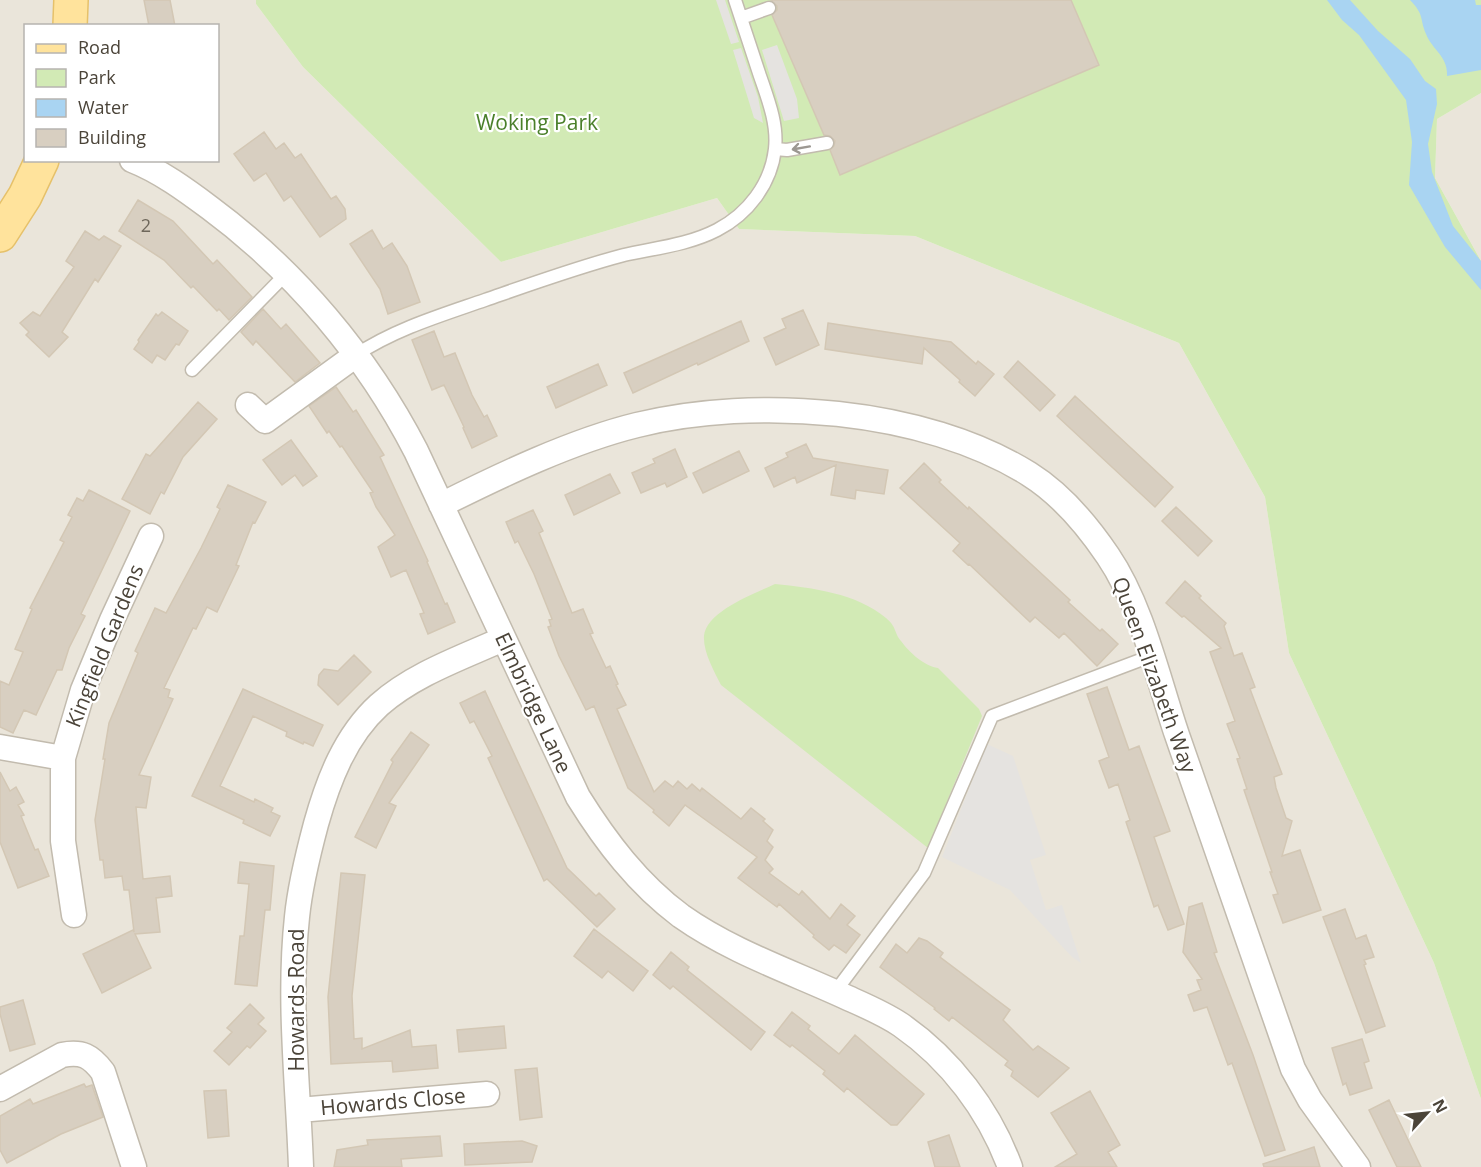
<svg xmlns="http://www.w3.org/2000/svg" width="1481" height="1167" viewBox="0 0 1481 1167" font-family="'Open Sans',sans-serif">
<rect width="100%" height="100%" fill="#f6f3ec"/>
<path fill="#eae5da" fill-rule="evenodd" d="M0,0H256V4L303,67L501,262L717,198L739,229L915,236L1179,343L1265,497L1289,653L1434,963L1481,1099V1167H0ZM26,26H218V160H26Z
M1481,93V261L1435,178L1437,119Z"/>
<path fill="#d2eab5" d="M256,0H1481V93L1437,119L1435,178L1481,261V1099L1434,963L1289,653L1265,497L1179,343L915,236L739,229L717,198L501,262L303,67L256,4Z
M775,584C813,588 856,593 886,618C897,627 894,633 901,641C909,652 924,666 938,668L979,709L982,716L928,848L721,685C714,671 703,652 704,636C706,611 756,593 775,584Z"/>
<path fill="#e5e3e0" d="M716,0H725L739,42L731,44Z
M777,45L797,99L799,118L784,121L762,50Z
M741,48L758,97L763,123L754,118L733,50Z
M987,744L1013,756L1046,855L1030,860L1046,910L1062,905L1081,963L1072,957L1010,890L942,857Z"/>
<path fill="#a9d4f2" d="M1327,0H1350L1378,31L1410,59L1425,81L1436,89L1437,104L1428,144L1432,172L1453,226L1481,261V290L1445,247L1409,185L1412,142L1406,100L1359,35L1342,20Z
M1410,0H1475L1476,5H1481V70L1447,76C1448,56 1433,51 1426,34C1419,17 1425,16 1410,0Z"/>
<path fill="#d8cfc1" stroke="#d3c7b4" stroke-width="1.5" d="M144,0H170L175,26H149Z
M771,0H1071L1099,65L840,175L830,150L834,146L835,141L830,136L824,135L772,15L777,10V6Z
M264,132L276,149L284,143L295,158L301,154L331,199L336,196L345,209L346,219L320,237L291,196L284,201L266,173L254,181L234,154Z
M138,200L173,221L213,264L217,260L252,297L229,320L219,309L217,311L193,286L191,288L164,260L119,231Z
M372,230L383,249L392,243L407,266L420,302L388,314L380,289L350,244Z
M85,231L99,240L104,236L121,246L98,282L95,279L62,332L68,337L49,357L26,335L29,332L20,323L33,312L40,316L74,267L66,261Z
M263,309L281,329L286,324L320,363L295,382L256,341L253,345L241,332Z
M803,310L819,345L776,365L764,338L786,328L782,319Z
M162,312L188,331L179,345L176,344L165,360L157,355L152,363L134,349L139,342L138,340L156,314L158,316Z
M741,321L749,341L698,365L697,363L633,393L624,373Z
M828,323L951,342L976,364L978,361L994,374L975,396L959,382L960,380L924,348L922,364L825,349Z
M434,331L444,357L455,353L472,395L484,417L487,415L497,436L472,448L463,428L464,427L444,385L432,390L412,340Z
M1018,361L1055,395L1040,411L1004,377Z
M598,364L607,385L556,408L547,387Z
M336,387L353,412L356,410L384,455L380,457L428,561L427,562L445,604L447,603L455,622L428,634L420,614L424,613L406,570L391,577L378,547L395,535L376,507L370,493L373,492L342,446L340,447L329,431L327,433L309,406Z
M1075,396L1173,487L1155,507L1057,416Z
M198,402L217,419L183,457L164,494L161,492L150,514L122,499L146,454L150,456Z
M291,440L317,476L303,486L295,475L282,485L263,460Z
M806,444L813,458L888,470L884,494L856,490L855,499L831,495L836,465L797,483L795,477L774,487L765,468L788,457L786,453Z
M675,449L687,477L667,487L665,483L641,493L632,473L655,463L653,459Z
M739,451L749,471L703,493L693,473Z
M924,463L941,480L939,482L968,509L969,507L1070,600L1068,602L1100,631L1102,629L1118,644L1097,666L1064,633L1059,638L1035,617L1030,622L969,564L968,565L953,551L960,543L900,488Z
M610,474L620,493L574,515L565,495Z
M228,485L266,502L255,523L253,522L236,565L239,566L217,612L207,607L196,629L193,628L164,688L170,690L168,697L173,699L139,775L151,777L146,808L136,807L143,879L170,876L172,896L156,898L160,932L135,934L151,968L102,993L83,954L133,930L134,932L129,890H124L122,876L105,878L103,860H100L95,820L105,759H103L109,723L138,653L135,651L155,608L166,613L201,548L220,509L217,507Z
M89,490L130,511L81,614L85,616L69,648L62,670H57L36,715L24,710L13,733L0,727V681L9,685L23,652L15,649L32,609L30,608L64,542L60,540L72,517L68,515L77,498L83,501Z
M1176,507L1212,541L1198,556L1162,521Z
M533,510L543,531L539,533L572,613L583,609L593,633L590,634L606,668L610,666L618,684L616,685L626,705L617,709L654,792L665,781L673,787L678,781L687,789L692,784L700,791L702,788L741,819L751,808L765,819L763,821L773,830L767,841L773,847L765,860L773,869L769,873L799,895L802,891L830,919L841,904L855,916L847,925L860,935L846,953L834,945L829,950L813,937L814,935L779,904L777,907L738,878L757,857L685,805L669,826L653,812L654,810L628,788L594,706L586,710L559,656L548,627L551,626L549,620L552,619L534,574L518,541L515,543L506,522Z
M1185,581L1201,596L1199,598L1226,623L1224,626L1234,656L1242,653L1255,687L1250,689L1282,774L1274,777L1276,788L1286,818L1292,821L1282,856L1300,850L1321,910L1283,923L1273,895L1278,894L1270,872H1272L1244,790L1247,789L1237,759L1240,758L1227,724L1235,721L1210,652L1221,648L1184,616L1182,617L1166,603Z
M354,655L371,672L338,705L318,685L319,675L324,669L338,671Z
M1107,687L1129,750L1139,746L1170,831L1154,837L1184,924L1168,930L1158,905L1154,907L1138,858L1126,822L1130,820L1118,784L1109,788L1099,761L1109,757L1087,694Z
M243,689L323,725L313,746L304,742L303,744L286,736L287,732L253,716L220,786L254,802L255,799L273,808L271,812L280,816L270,836L243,823L244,820L192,796Z
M485,691L567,868L596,896L599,893L615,909L597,927L547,879L544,881L488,758L492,756L474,721L470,723L460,703Z
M411,732L429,745L389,803L396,806L376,848L355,837L393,762L391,760Z
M0,772L10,791L16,787L24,802L18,805L24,815L21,816L35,850L38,849L49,876L18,888L0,842Z
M240,862L274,866L270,910H265L257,986L235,984L240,936H244L249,884L238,883Z
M341,873L365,875L352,996L354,1039L362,1038V1049L410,1030L412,1047L436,1045L438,1068L393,1072L392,1061L331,1064L328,997Z
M1202,903L1217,952L1214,953L1253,1055L1285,1150L1265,1156L1232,1063L1228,1065L1207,1007L1194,1011L1188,995L1201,990L1197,980L1202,979L1183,952L1189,907Z
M1345,909L1356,939L1366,935L1374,957L1364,960L1366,964L1364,965L1385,1026L1366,1033L1323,917Z
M594,929L648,971L633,991L608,971L602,978L574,956Z
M919,938L927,941L943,953L940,957L1010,1010L1003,1020L1033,1050L1038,1046L1069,1068L1038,1097L1011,1076L1013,1071L1005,1065L1008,1061L952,1017L949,1021L934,1009L935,1008L880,967L896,944L907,953Z
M671,952L689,967L687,970L765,1032L751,1050L673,986L670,989L653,975Z
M23,1000L35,1044L10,1051L0,1014V1007Z
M250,1004L264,1018L258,1024L266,1031L250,1048L247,1046L229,1065L214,1051L232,1032L227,1028Z
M792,1012L810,1026L808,1029L839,1054L855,1035L924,1094L897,1125H891L847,1088L844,1092L823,1074L825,1071L792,1045L790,1047L774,1035Z
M504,1026L506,1048L459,1052L457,1030Z
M1362,1039L1369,1061L1364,1063L1372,1088L1350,1095L1346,1083L1343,1085L1332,1048Z
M537,1068L542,1117L520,1120L515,1070Z
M84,1084L86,1087L92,1085L103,1117L61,1134L7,1163L0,1150V1116L30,1099L33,1104Z
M226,1090L229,1136L208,1138L204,1091Z
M1090,1091L1120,1145L1108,1152L1117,1167H1055L1077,1154L1051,1113Z
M1389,1100L1421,1167H1397L1369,1110Z
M949,1135L960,1167H935L928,1142Z
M440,1136L442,1156L401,1159L402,1167H334L337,1150L368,1145L367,1140Z
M522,1141L537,1146L532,1162L465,1165L464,1144Z
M1314,1147L1320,1167H1264L1263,1164Z"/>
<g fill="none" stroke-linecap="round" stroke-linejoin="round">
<defs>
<path id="service" d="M741,18L769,8
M775,149L787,150L827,143
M356,355C395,329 442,315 485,300C531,284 578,267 624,255C655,248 688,245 717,230C748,214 771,184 775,149C778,123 767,97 759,73C751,49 743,24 735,0
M192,370L286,274
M835,992L924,873L992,716L1151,656"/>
<path id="minor" d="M132,160C160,171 186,190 210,208C295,271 367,356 416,451L578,797C606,842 638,884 681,916C732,952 792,972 848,998C866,1006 885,1014 901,1025C950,1059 989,1110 1010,1167
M248,405L265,421L356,355
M441,505C501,475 572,441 637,425C755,396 924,408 1029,474C1061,494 1087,525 1108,556C1142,606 1158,679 1177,735C1215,847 1255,957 1293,1069L1310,1100L1358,1167
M0,747L63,758
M74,915L63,841V758L83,690L112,620L151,536
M0,1089L62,1055C82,1051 91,1056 103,1072L134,1167
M299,1110L487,1094
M301,1167C298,1084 288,1000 297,917C300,886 308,854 316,824C328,781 345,736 379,705C414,674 461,658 503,639"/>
<path id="primary" d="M70,26L71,0
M0,235L25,196L42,160"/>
</defs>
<use href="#service" stroke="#c2bbae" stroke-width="15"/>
<use href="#minor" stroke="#c2bbae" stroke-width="27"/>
<use href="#primary" stroke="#e6c16a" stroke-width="36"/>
<use href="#service" stroke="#fff" stroke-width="12"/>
<use href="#minor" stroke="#fff" stroke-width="24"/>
<use href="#primary" stroke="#ffe39c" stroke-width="33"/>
</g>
<defs><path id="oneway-shaft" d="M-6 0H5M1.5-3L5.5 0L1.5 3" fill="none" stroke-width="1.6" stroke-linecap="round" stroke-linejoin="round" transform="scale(1.5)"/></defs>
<use stroke="#9c9892" href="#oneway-shaft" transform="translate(801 148) rotate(170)"/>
<g text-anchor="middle" stroke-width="4.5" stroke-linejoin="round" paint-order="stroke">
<g font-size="18" fill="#6e675b">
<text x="146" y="232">2</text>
</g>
<g font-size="21" fill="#4a7f2a" stroke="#fff">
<text x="537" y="130">Woking Park</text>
</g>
<g font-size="21" fill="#4b4439" stroke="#fff">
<text transform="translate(105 646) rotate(-68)" y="7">Kingfield Gardens</text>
<text transform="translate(1154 675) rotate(70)" y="7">Queen Elizabeth Way</text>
<text transform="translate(533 703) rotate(65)" y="7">Elmbridge Lane</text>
<text transform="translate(297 1000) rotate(-90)" y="7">Howards Road</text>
<text transform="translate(393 1102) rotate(-5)" y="7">Howards Close</text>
</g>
</g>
<rect x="24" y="24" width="195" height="138" fill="#ffffff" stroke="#b7b4b0" stroke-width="1.5"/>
<rect x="36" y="44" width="30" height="9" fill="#ffe39c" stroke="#b7b4b0" stroke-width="1.5"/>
<text x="78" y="54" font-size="18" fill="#4b4439">Road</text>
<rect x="36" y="69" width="30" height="18" fill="#d2eab5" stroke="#b7b4b0" stroke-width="1.5"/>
<text x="78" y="84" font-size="18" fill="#4b4439">Park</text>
<rect x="36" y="99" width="30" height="18" fill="#a9d4f2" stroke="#b7b4b0" stroke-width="1.5"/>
<text x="78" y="114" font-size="18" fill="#4b4439">Water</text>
<rect x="36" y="129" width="30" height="18" fill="#d8cfc1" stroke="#b7b4b0" stroke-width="1.5"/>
<text x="78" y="144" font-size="18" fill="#4b4439">Building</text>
<g transform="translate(1427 1113) rotate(63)" stroke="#ffffff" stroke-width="4.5" paint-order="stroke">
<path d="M0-4.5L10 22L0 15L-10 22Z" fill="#4b4439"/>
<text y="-9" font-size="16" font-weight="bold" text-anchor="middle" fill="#4b4439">N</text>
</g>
</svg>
